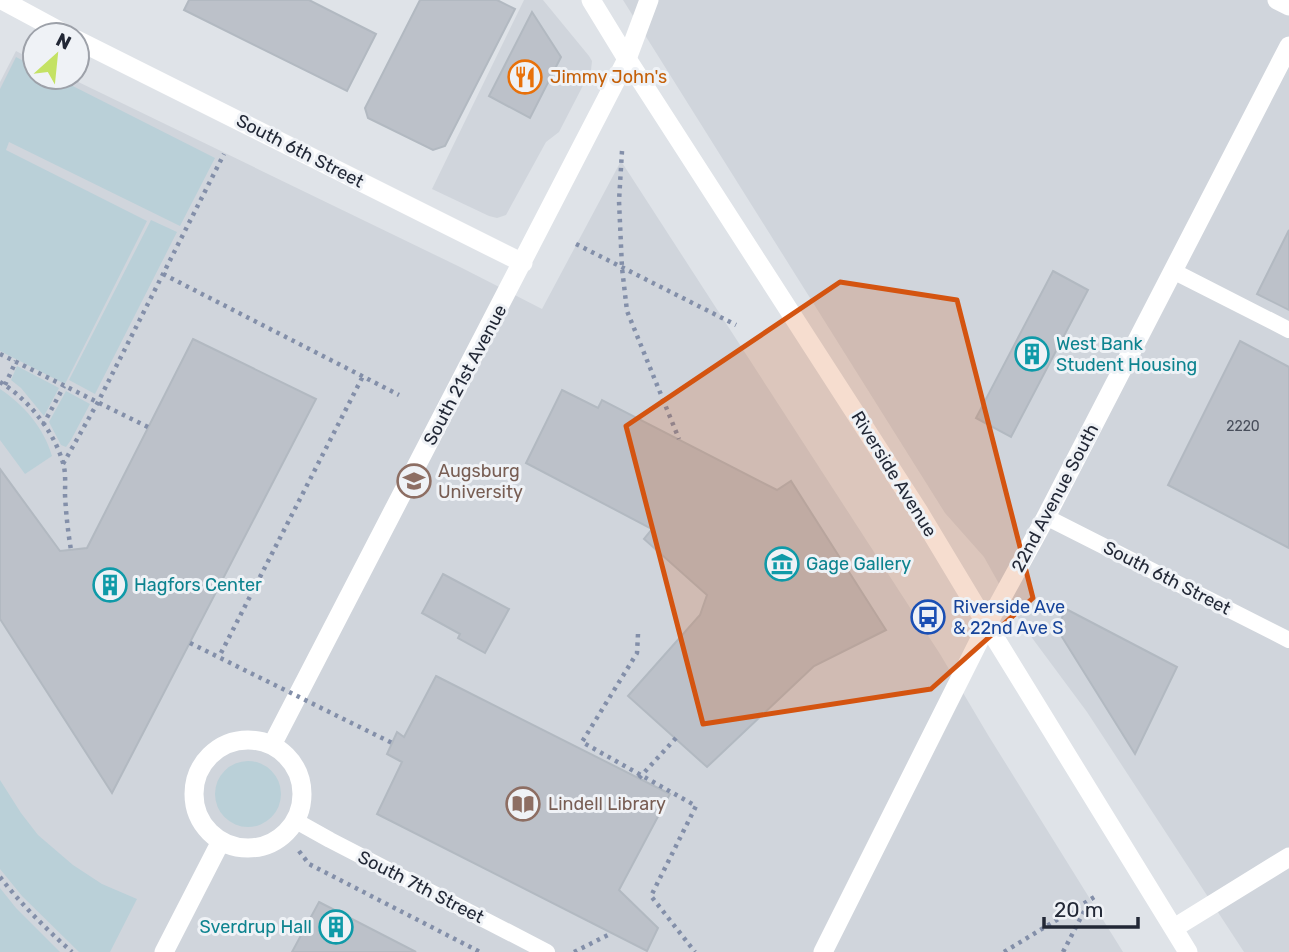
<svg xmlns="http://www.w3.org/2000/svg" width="1289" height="952" viewBox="0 0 1289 952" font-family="Rubik,sans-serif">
<rect width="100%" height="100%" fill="#dfe3e8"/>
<path fill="#d0d5dc" d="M524,0H543L589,56L592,61L591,70L559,132L546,142L506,215L497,218L489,216L432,189Z
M623,0H1289V952H1244L1087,712L1021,623L984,557L945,513Z
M16,51L35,61V77H68L460,267L542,309L621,161L940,654L988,735L1123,952H0V82Z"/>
<path fill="#bad0d8" d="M16,57L35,67V77H55L215,158L180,226L9,142L6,150L147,221L65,384L0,351V89Z
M151,220L177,232L95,394L69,380Z
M17,366L59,388L44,416L21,388L11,380Z
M0,389C24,405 44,428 52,456L25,474L0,440Z
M66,391L90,404L71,440L66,447L61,445L49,422Z
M215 794a33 33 0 1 1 66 0a33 33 0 1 1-66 0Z
M0,780L21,813L38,835L73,865L102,884L137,899L110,952H79L22,896L0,869Z
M0,888L16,908L60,952H0Z"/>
<path fill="#bcc1c9" stroke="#b2b9c1" stroke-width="2" d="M189,0H309L376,34L347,91L184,10Z
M420,0H497L515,9L445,146L433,150L368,118L365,108Z
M532,12L561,57L530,118L489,96Z
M1289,230V310L1257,294Z
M1053,271L1088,290L1011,437L976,418Z
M193,339L316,399L112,793L0,619V469L60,551L87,548Z
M1240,341L1289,367V548L1168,485Z
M562,390L598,408L602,400L777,490L791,481L886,630L814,666L707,767L628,696L700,615L707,595L644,539L652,529L526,463Z
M443,574L509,609L485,653L458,638L460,634L422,613Z
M1066,609L1177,667L1135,754L1057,629Z
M436,676L670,794L619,890L658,928L647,951L377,814L402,762L387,754L397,732L404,737Z
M319,902L416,952H292Z"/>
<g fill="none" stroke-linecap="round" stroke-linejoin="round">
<path stroke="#838fa9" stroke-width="4.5" stroke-dasharray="3.5 5" stroke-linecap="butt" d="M622,151L619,201L622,268L627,311L679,439
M576,244L736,325
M163,274L399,395
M0,354L148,427
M0,382C28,399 54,431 63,463C66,472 65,485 65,495C66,514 68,532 71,550
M5,385L16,361
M43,425L64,386
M63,464L98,402L224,154
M638,634L637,653L582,742L696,806L651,896L695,952
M221,653L363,376
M299,851L309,864L480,952
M0,877C21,904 46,929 72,952
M574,952L612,933
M1004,952L1096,896
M1063,952L1090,900"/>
<path stroke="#fff" stroke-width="16" d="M1173,271L1289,330
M1046,517L1289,640
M296,821L330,840L547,952"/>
<path stroke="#fff" stroke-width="19" d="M2,0L67,35
M1277,0L1289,6
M77,40L523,263
M194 794a54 54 0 1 1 108 0a54 54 0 1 1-108 0Z
M272,745L627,59L649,0
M1174,928L1289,857
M164,952L221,841
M823,952L987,625L1046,517L1289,46"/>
<path stroke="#fff" stroke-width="19" d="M591,0L627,59L919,512L987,625L1188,952"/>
<path stroke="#838fa9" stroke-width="4.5" stroke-dasharray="3.5 5" stroke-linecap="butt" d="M190,643L392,743
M639,778L676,738"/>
</g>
<path fill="#d45410" fill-opacity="0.2" stroke="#d45410" stroke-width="5" stroke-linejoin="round" d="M840,282L957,300L1033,598L931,689L703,724L626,426Z"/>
<defs>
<symbol id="restaurant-ring" viewBox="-11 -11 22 22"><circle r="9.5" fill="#eff2f6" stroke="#e8710a" stroke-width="1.5"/><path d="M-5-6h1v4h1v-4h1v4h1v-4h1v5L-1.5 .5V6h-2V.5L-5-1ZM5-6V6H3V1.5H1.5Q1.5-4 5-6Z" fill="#e8710a"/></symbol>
<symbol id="building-ring" viewBox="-11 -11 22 22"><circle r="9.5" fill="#eff2f6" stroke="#0f9aa8" stroke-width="1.5"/><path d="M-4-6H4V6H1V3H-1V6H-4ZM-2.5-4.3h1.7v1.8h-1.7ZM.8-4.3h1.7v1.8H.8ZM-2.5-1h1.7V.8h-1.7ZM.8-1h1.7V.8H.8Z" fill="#0f9aa8"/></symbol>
<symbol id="university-ring" viewBox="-11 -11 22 22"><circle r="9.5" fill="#eff2f6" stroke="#8d6e63" stroke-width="1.5"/><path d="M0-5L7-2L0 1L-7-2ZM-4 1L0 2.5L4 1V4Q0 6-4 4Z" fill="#8d6e63"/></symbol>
<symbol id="museum-ring" viewBox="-11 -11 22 22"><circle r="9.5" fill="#eff2f6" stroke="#0f9aa8" stroke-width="1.5"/><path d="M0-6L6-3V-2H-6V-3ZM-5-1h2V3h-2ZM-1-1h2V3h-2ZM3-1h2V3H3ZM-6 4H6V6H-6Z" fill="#0f9aa8"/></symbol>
<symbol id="bus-ring" viewBox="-11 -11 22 22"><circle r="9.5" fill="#eff2f6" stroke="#1a4fb4" stroke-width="1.5"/><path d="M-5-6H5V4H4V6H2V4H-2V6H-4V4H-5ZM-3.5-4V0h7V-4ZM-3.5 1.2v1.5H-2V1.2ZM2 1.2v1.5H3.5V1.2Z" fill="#1a4fb4"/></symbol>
<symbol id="library-ring" viewBox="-11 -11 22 22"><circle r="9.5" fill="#eff2f6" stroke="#8d6e63" stroke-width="1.5"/><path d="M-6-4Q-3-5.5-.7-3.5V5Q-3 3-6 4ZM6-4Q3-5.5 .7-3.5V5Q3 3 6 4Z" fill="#8d6e63"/></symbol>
</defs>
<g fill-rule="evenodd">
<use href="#restaurant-ring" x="506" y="58" width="38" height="38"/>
<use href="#building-ring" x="1013" y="335" width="38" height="38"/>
<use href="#university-ring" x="395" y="462" width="38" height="38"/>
<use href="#museum-ring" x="763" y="545" width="38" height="38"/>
<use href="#building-ring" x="91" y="566" width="38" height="38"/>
<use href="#bus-ring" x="909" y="598" width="38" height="38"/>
<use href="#library-ring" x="504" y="785" width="38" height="38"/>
<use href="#building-ring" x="317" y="908" width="38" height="38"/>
</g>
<g text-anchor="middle" stroke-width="6" stroke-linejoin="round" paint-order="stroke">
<g font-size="14" fill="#484e5b">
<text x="1243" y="431">2220</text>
</g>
<g font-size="18" fill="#c56008" stroke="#eff2f6" text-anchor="start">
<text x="550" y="83">Jimmy John's</text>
</g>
<g font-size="18" fill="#222836" stroke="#eff2f6">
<text transform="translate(300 151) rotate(27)" y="6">South 6th Street</text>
<text transform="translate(465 375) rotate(-62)" y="6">South 21st Avenue</text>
<text transform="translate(894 474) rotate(58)" y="6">Riverside Avenue</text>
<text transform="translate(1055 498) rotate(-62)" y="6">22nd Avenue South</text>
<text transform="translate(1167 578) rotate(27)" y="6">South 6th Street</text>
<text transform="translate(421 887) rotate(27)" y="6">South 7th Street</text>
</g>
<g font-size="18" fill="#0d838f" stroke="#eff2f6" text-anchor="start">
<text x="1056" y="350">West Bank<tspan x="1056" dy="21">Student Housing</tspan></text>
<text x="806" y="570">Gage Gallery</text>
<text x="134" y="591">Hagfors Center</text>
<text x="312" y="933" text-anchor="end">Sverdrup Hall</text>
</g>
<g font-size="18" fill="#785e54" stroke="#eff2f6" text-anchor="start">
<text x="438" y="477">Augsburg<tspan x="438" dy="21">University</tspan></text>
<text x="548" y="810">Lindell Library</text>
</g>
<g font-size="18" fill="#164399" stroke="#eff2f6" text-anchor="start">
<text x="953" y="613">Riverside Ave<tspan x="953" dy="21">&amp; 22nd Ave S</tspan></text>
</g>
</g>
<g transform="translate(56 56) rotate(27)"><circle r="33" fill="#eff2f6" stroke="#9da1a9" stroke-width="2"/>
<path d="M0-5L12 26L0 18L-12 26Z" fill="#c4e264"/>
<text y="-10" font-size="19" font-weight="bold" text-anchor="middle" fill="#222836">N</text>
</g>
<path d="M1044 917v10h94v-10" fill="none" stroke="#222836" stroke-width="3.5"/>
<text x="1054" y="917" font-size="21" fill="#222836" stroke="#eff2f6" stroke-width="5" paint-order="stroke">20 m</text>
</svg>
